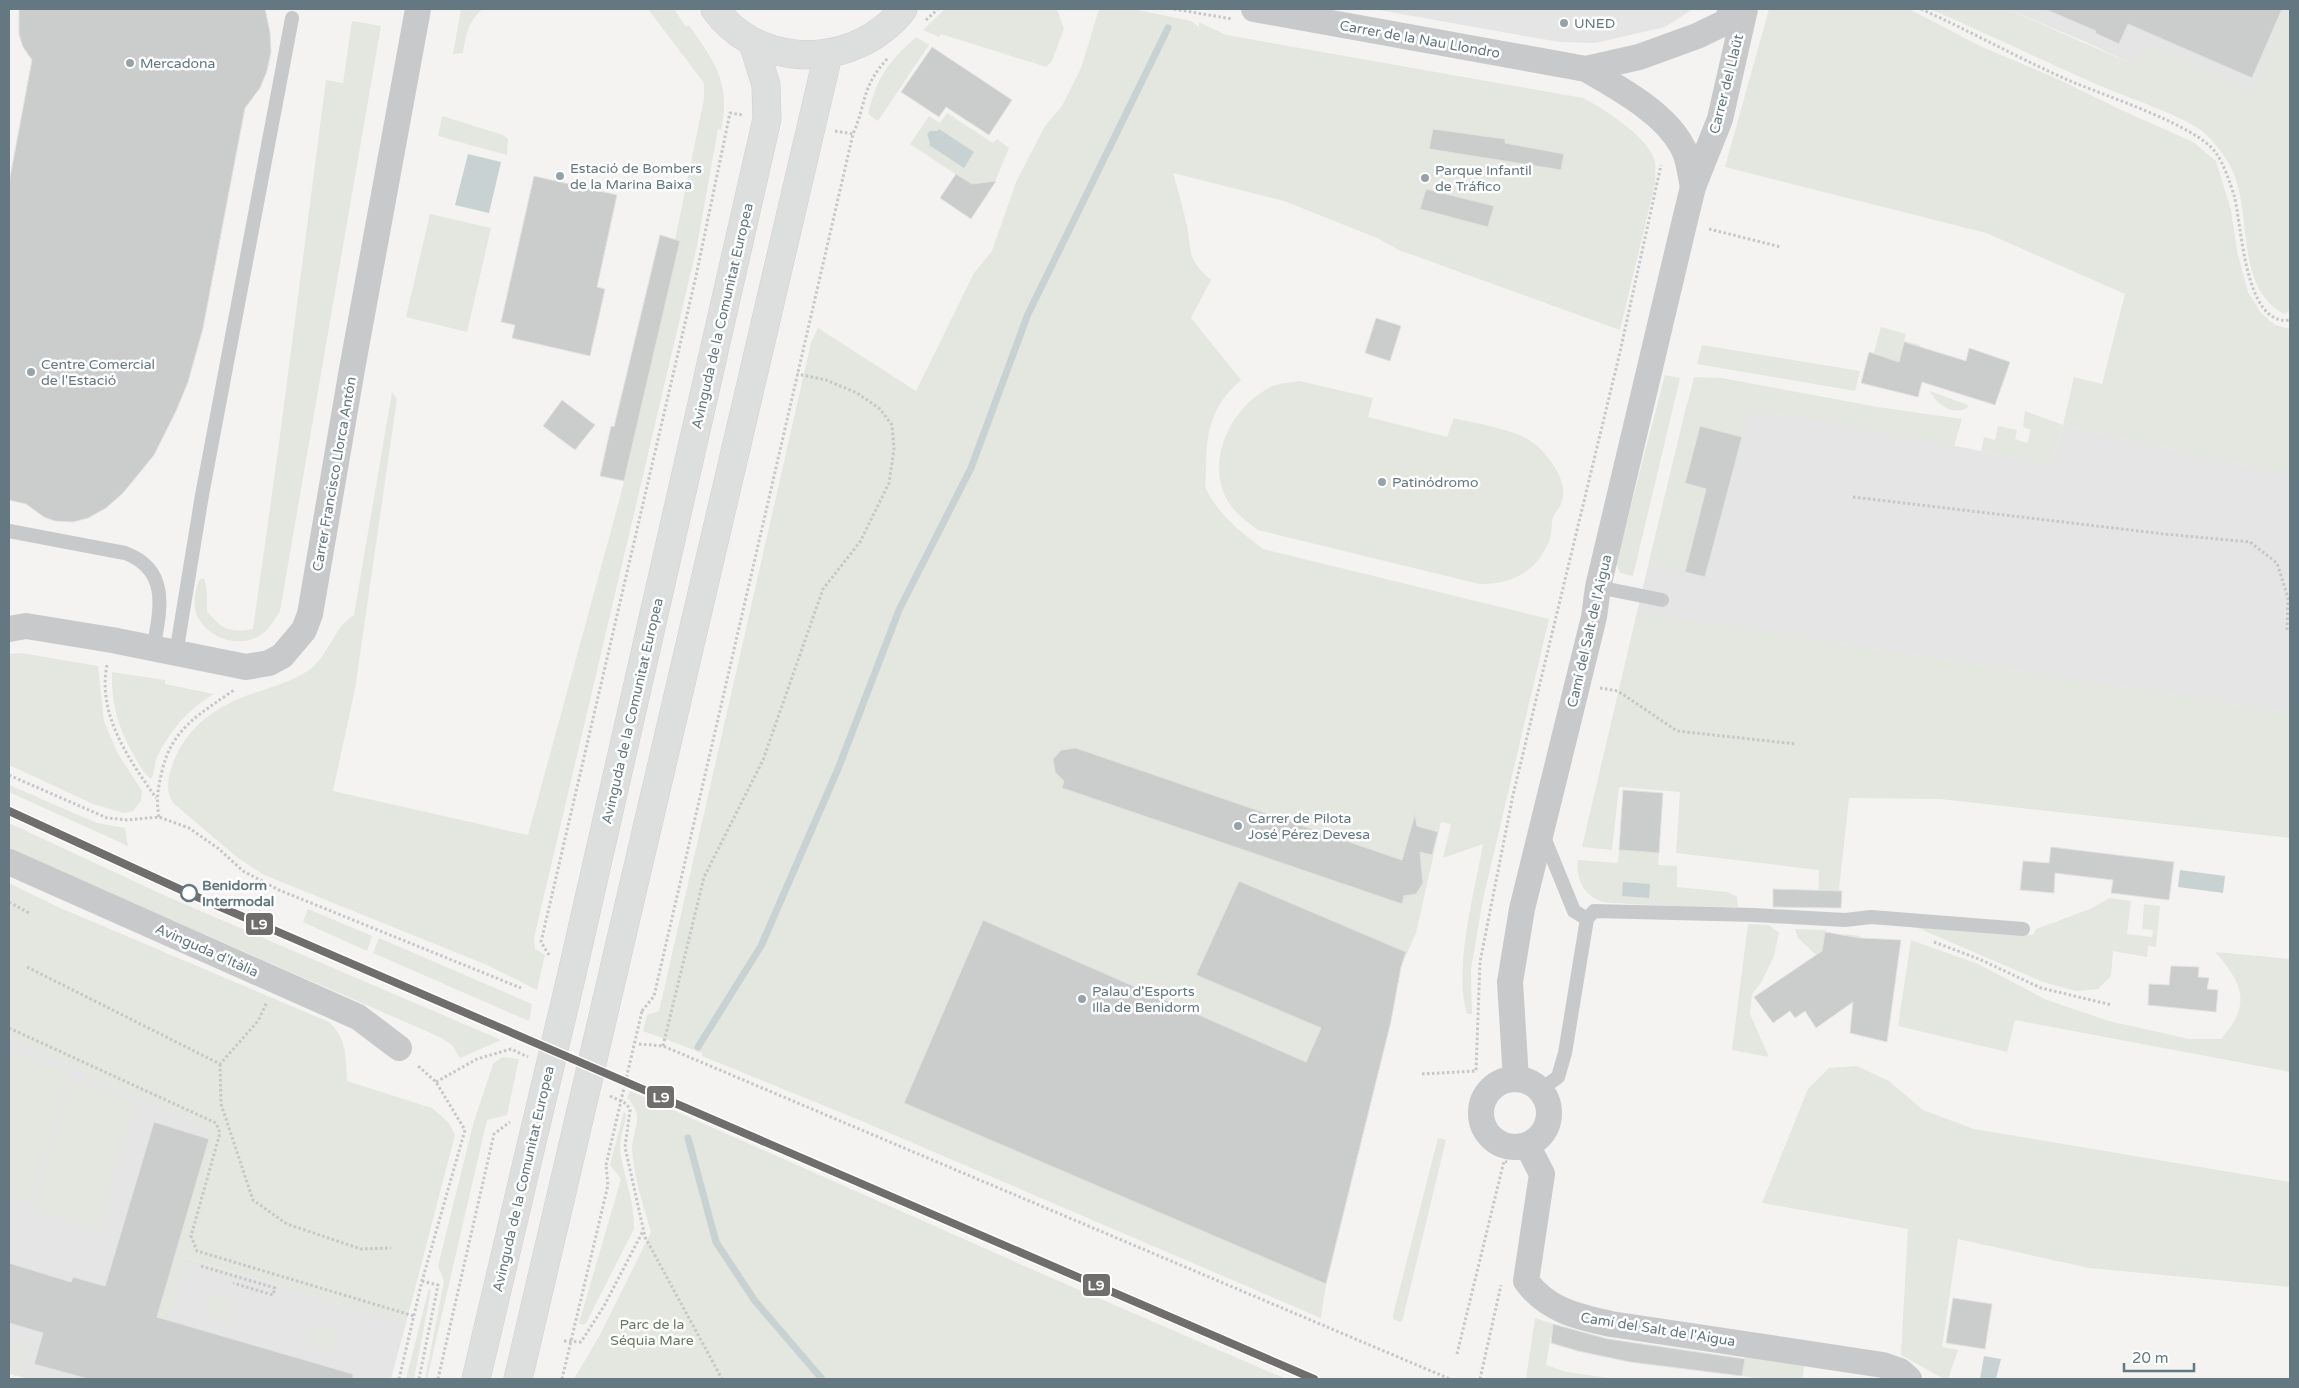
<svg xmlns="http://www.w3.org/2000/svg" width="2299" height="1388" viewBox="0 0 2299 1388" font-family="'Varela Round',sans-serif">
<rect width="100%" height="100%" fill="#f4f3f2"/>
<path fill="#e4e5e4" d="M1373,9H1693L1665,27L1595,43L1559,42Z
M2007,9H2290V128L2229,111L2086,42Z
M1687,403L1828,421L2052,465L2063,425L2290,475V713L1637,612Z
M9,1037L212,1129L176,1255L406,1323L391,1379H28L9,1373Z"/>
<path fill="#e4e6e0" d="M461,9H483C468,20 466,36 463,53L453,54Z
M648,9H674L686,27L689,25C715,63 731,82 721,130L718,129L697,246L534,938L535,949L545,955L537,990L487,965L264,875L238,858L173,803C165,790 168,777 173,763C187,726 219,704 257,692C275,686 293,681 309,670C329,656 334,626 354,615L392,392L397,399L355,689L333,791L528,835L621,494L679,241L675,240L704,99V83Z
M945,9H1057L1064,29L1052,61L1046,67L941,34L939,37L923,30Z
M1099,9H1133L1191,21L1199,27V22L1226,35L1583,98C1603,108 1644,135 1653,156C1657,164 1655,175 1655,184L1620,330L1399,250L1377,238L1284,201L1173,173C1178,190 1183,208 1187,226C1192,253 1187,260 1211,280L1191,318L1241,380C1212,405 1206,431 1206,468C1206,475 1204,485 1207,491C1219,515 1242,533 1263,549L1549,619L1483,899L1471,969L1472,1014H1467C1453,970 1475,890 1483,844L1443,858L1451,824L1441,822L1416,933L1401,967L1391,1021L1326,1284L1321,1318L864,1122L702,1056V1053L643,1031L647,1015L659,1011L811,343L818,328L916,391L974,273L992,251L1016,182L1045,126L1062,106L1081,68Z
M1769,9H1909L1980,46L2060,80L2119,109L2193,142L2216,161L2231,210L2237,251L2248,292L2261,313L2275,325L2290,329V475L2063,425L2052,465L1981,451L1984,437L1995,440L1998,426L2017,430L2015,439L2027,443L2031,430L2023,427L2025,411L2063,425L2074,377L2102,384L2125,294L1986,233L1725,167Z
M1930,9H2007L2134,65L2145,44L2253,92L2285,13L2290,16V310L2284,314C2230,284 2257,204 2226,159C2220,149 2207,134 2198,128C2166,109 2130,99 2096,84C2041,60 1986,33 1930,9Z
M352,21L381,26L280,611C276,617 272,625 267,630C246,650 212,642 198,618C192,608 195,591 199,580L204,578L207,592V611C222,630 230,633 253,629L278,451L326,80L343,83Z
M916,37L929,45L878,121L868,114C878,75 887,64 916,37Z
M947,113L993,143L997,139L1009,148L994,184L991,182L975,187L910,144L929,116L940,123Z
M442,116L503,135L508,139L507,155L438,136Z
M430,214L491,228L467,332L406,317Z
M1881,327L1906,334L1904,341L1920,345L1914,368L1873,356Z
M1702,345L1848,369L1860,371L1855,391L1697,364Z
M1665,375L1680,378L1633,576L1620,573L1616,563Z
M1694,377L1722,378L1878,407L1962,419L1954,446L1828,421L1750,411L1742,437L1700,426L1685,483L1706,489L1685,572L1649,563Z
M1299,381L1373,398L1368,417L1447,437L1454,418C1477,424 1518,429 1536,445C1551,458 1570,484 1561,504C1559,509 1555,512 1553,517C1551,524 1552,532 1550,539C1537,572 1512,585 1479,584L1258,530C1246,521 1233,512 1226,498C1206,458 1232,407 1269,388C1277,383 1290,383 1299,381Z
M1930,391L1968,405L1967,408C1953,416 1936,404 1930,391Z
M1637,612L2290,713V838L1940,799L1849,798L1837,908H1818L1819,870L1676,853L1680,792L1619,787L1612,850L1582,847Z
M21,653L98,666L104,721L117,752L142,791L141,801L133,811L124,813L93,804L9,765V654Z
M112,672L165,680V684L214,694C188,709 170,730 157,757C154,764 155,773 151,779C143,773 138,763 133,754C118,727 111,703 112,672Z
M9,785L97,823L125,828L128,846L9,792Z
M9,823L168,897L501,1040L460,1058L452,1045L442,1038L9,849Z
M1619,850L1659,853L1658,865L1677,866V887L1728,892L1737,897L1738,907C1702,907 1666,906 1630,904C1621,903 1608,904 1600,901C1583,894 1575,877 1578,860L1618,863Z
M9,883L58,907L329,1022C347,1039 346,1057 347,1081L432,1108L449,1123L455,1135L406,1323L187,1258L164,1336L170,1337L158,1379H138L212,1129L9,1037Z
M2110,898L2131,901L2127,934L2152,937L2153,930L2142,929L2144,904L2160,906L2156,947L2148,946L2147,957L2113,951L2111,976L2098,989L2076,991L2043,982L1913,926L2033,935L2036,929L2090,909Z
M308,909L372,936L367,951L303,922Z
M1748,924L1769,925L1779,933L1774,956L1761,983L1752,994L1750,1014L1769,1057L1732,1050Z
M1795,929L1826,930L1821,956L1846,934L1860,936L1854,990L1798,938Z
M379,938L532,1004L529,1021L373,953Z
M1911,940L1978,964L2047,1000L2109,1021L2189,1039H2221C2252,1004 2243,984 2215,952L2290,959V1072L2015,1020L2007,1052L1898,1026Z
M9,1052L70,1070L30,1203L9,1196Z
M502,1057L519,1059L507,1115L487,1120L427,1379H425L444,1281L438,1266L474,1121L493,1064Z
M1857,1066L1889,1081L1923,1110L1974,1129L2290,1182V1287L2089,1268L1958,1239L1942,1347L1958,1350L1948,1379H1944L1901,1355L1908,1229L1762,1203L1808,1089L1829,1068Z
M70,1082L135,1100L98,1229L34,1210Z
M630,1091L1054,1279L1286,1379H574L601,1333L651,1232C643,1205 634,1178 632,1149C632,1138 638,1125 637,1115C635,1107 632,1103 627,1098Z
M624,1111L626,1115C624,1129 618,1142 621,1156C625,1180 635,1204 634,1229L586,1323L582,1325L579,1323L621,1179L610,1165Z
M1438,1138L1446,1140L1403,1318L1401,1322L1393,1319V1315Z
M429,1288L431,1291L414,1379H406Z
M210,1294L233,1301L227,1322L204,1315Z
M1535,1318L1553,1324L1546,1365L1567,1372L1616,1379H1526Z
M316,1325L338,1332L332,1352L309,1345Z
M9,1338L27,1343L16,1376L9,1373Z
M1745,1355L1805,1363L1802,1379H1762L1742,1376Z"/>
<path fill="#c8d2d3" d="M939,129L974,152L964,168L929,145L930,143L927,134L930,131H937Z
M468,154L501,162L489,213L455,205Z
M2180,870L2225,876L2223,893L2178,887Z
M1623,882L1650,884L1649,898L1622,896Z
M1984,1356L2001,1359L1996,1379H1980Z"/>
<g fill="none" stroke-linecap="round" stroke-linejoin="round">
<path stroke="#c8d2d3" stroke-width="7" d="M698,1047L761,946L838,769L899,610L971,468L1028,314L1168,28
M688,1138L716,1242L755,1301L822,1379"/>
</g>
<path fill="#cbcccc" stroke="#e3e2e2" d="M19,9H265L270,32L271,52L267,71L260,88L245,108L203,328L188,382L176,411L154,455L123,493L106,508L88,518L73,522L55,521L44,517L26,504L9,500V183L32,60L23,47L19,34Z
M2045,9H2282L2252,78L2128,24L2119,44L2095,33L2096,31Z
M932,47L1012,100L989,135L946,107L939,117L901,92Z
M1433,129L1505,139V143L1564,154L1561,170L1429,149Z
M956,174L972,184L996,181L971,219L940,198Z
M534,176L617,195L597,287L605,289L590,356L512,338L515,325L501,322Z
M1426,189L1494,206L1488,227L1420,209Z
M660,235L680,241L624,481L600,476L611,426L614,427Z
M1376,318L1401,326L1390,361L1365,353Z
M1904,342L1966,361L1969,348L2010,362L1995,405L1922,382L1918,397L1861,383L1869,352L1899,362Z
M562,400L595,425L575,450L543,426Z
M1700,426L1742,437L1705,577L1685,572L1706,489L1685,483Z
M1076,748L1402,860L1415,814L1417,826L1438,832L1432,855L1420,852L1423,883L1416,894L1404,896L1402,904L1062,788L1064,781L1055,772L1053,759L1061,750Z
M1623,790L1663,793L1659,853L1619,850Z
M2051,847L2174,862L2169,900L2111,893L2113,880L2055,873L2054,893L2020,890L2023,861L2049,863Z
M1239,881L1406,952L1401,967L1391,1021L1326,1284L904,1103L983,920L1306,1062L1321,1028L1196,975Z
M1773,889L1842,891L1841,908L1773,907Z
M1825,932L1860,938L1901,940L1887,1042L1850,1033L1853,1002L1816,1028L1805,1011L1795,1018L1790,1011L1773,1023L1754,997L1822,951Z
M2171,966L2199,967L2198,977L2209,978L2207,989L2218,990L2216,1012L2148,1005L2149,984L2169,985Z
M154,1122L209,1139L157,1317L353,1374V1379H88L34,1364L43,1333L9,1323V1263L71,1282L73,1277L105,1286Z
M1953,1298L1992,1304L1985,1349L1946,1343Z
M1553,1324L1608,1339L1745,1359L1742,1376L1630,1362L1578,1351L1551,1343Z"/>
<g fill="none" stroke-linecap="round" stroke-linejoin="round">
<defs>
<path id="secondary" d="M715,9C753,62 831,69 882,30C891,23 897,18 903,9
M570,982L767,119L766,85L753,43
M607,999L828,55
M476,1379L535,1129
M518,1379L572,1149"/>
</defs>
<use href="#secondary" stroke="#d0d1d2" stroke-width="29"/>
<path stroke="#c6c7c8" stroke-width="3" stroke-dasharray="2.5 2.5" stroke-linecap="butt" d="M1174,9L1232,19
M1921,9C1970,31 2018,58 2068,80C2102,95 2197,125 2216,153C2224,164 2230,183 2234,195C2242,224 2244,327 2290,320
M926,20L938,9
M835,131L853,134
M1709,229L1781,247
M1853,497L2164,534L2250,542L2277,563L2288,598L2287,632
M107,665C97,715 129,759 156,798
M1600,688L1618,691L1677,731L1796,744
M9,775L107,818L127,820L159,817L189,828L219,849L243,871L279,890L521,988
M159,817C156,800 158,788 162,771C172,728 200,714 234,690
M9,902L29,913
M1934,942L1979,959L2041,988L2112,1005
M549,955L541,942L696,276L730,113L743,115
M27,967L220,1064L258,1021L267,1002
M642,1011L654,996L853,134C867,102 861,87 888,58
M9,1028L216,1123L220,1133L191,1236L197,1251L414,1316
M639,1044L663,1046L1450,1379
M663,1046L704,877L763,760L823,589L860,542L889,483L894,449L892,425L880,409L857,393L826,380L797,374
M220,1064L221,1104L253,1200L287,1224L361,1249L391,1248
M1422,1074L1476,1071L1480,962L1513,795L1620,352L1661,165
M436,1082L477,1059L511,1049L528,1057
M610,1096L627,1104L630,1110L625,1147L645,1237L722,1379
M201,1266L275,1288L273,1295L233,1283
M564,1341L581,1342L604,1306L643,1231
M1457,1354L1504,1161L1507,1162
M399,1379L422,1281L465,1130L436,1082L417,1065
M419,1379L438,1285L422,1281
M438,1379L494,1134L510,1122
M562,1379L608,1185L606,1165
M1480,1379L1501,1285"/>
<path stroke="#c8c9ca" stroke-width="14" d="M9,531L125,553C171,570 160,611 153,650
M1598,587L1662,600
M176,654L202,495L292,18
M1543,835L1574,911L1587,919
M1540,1090L1558,1077L1565,1053L1587,919L1594,911L1754,915L1845,920L1871,917L2023,929"/>
<path stroke="#c8c9ca" stroke-width="26" d="M1254,9L1586,69C1618,88 1664,112 1682,146C1689,157 1690,174 1693,187
M1586,69L1639,57L1697,36L1726,22L1732,9
M9,629L26,626L112,640L246,667L269,663L282,656L304,630L310,614L352,369L418,9
M9,862L358,1017L399,1048
M1516,1079L1510,982L1522,909L1594,617L1598,587L1684,224L1693,187L1720,119L1745,9
M1481 1113a34 34 0 1 1 68 0a34 34 0 1 1-68 0Z
M1527,1145L1542,1174L1526,1281C1547,1310 1578,1317 1611,1324L1883,1365L1900,1371L1909,1379"/>
<use href="#secondary" stroke="#dddede" stroke-width="28"/>
<defs>
<path id="secondary-bridge" d="M535,1129L570,982
M572,1149L607,999"/>
</defs>
<use href="#secondary-bridge" stroke="#d0d1d2" stroke-width="29" stroke-linecap="butt"/>
<path stroke="#c6c7c8" stroke-width="3" stroke-dasharray="2.5 2.5" stroke-linecap="butt" d="M606,1165L642,1011"/>
<use href="#secondary-bridge" stroke="#dddede" stroke-width="28"/>
<defs>
<path id="rail-1" d="M9,811L188,893L1314,1379"/>
</defs>
<use href="#rail-1" stroke="#fff" stroke-width="11"/>
<use href="#rail-1" stroke="#706e6d" stroke-width="8"/>
</g>
<g fill="#96a3a9" stroke="#fff" stroke-width="2">
<circle cx="1564" cy="23" r="5"/>
<circle cx="130" cy="63" r="5"/>
<circle cx="560" cy="176" r="5"/>
<circle cx="1425" cy="178" r="5"/>
<circle cx="31" cy="372" r="5"/>
<circle cx="1382" cy="482" r="5"/>
<circle cx="1238" cy="826" r="5"/>
<circle cx="1082" cy="999" r="5"/>
</g>
<circle fill="#fff" stroke="#647881" stroke-width="2.5" cx="189" cy="893" r="8"/>
<g text-anchor="middle" stroke-width="5" stroke-linejoin="round" paint-order="stroke">
<g font-size="14" fill="#647881" stroke="#fff" text-anchor="start">
<text x="1574" y="28">UNED</text>
<text x="140" y="68">Mercadona</text>
<text x="570" y="173">Estació de Bombers<tspan x="570" dy="16">de la Marina Baixa</tspan></text>
<text x="1435" y="175">Parque Infantil<tspan x="1435" dy="16">de Tráfico</tspan></text>
<text x="41" y="369">Centre Comercial<tspan x="41" dy="16">de l'Estació</tspan></text>
<text x="1392" y="487">Patinódromo</text>
<text x="1248" y="823">Carrer de Pilota<tspan x="1248" dy="16">José Pérez Devesa</tspan></text>
<text x="1092" y="996">Palau d'Esports<tspan x="1092" dy="16">Illa de Benidorm</tspan></text>
</g>
<g font-size="14" fill="#647881" stroke="#fff">
<text transform="translate(1420 39) rotate(10)" y="5">Carrer de la Nau Llondro</text>
<text transform="translate(1726 84) rotate(-76)" y="5">Carrer del Llaüt</text>
<text transform="translate(722 316) rotate(-77)" y="5">Avinguda de la Comunitat Europea</text>
<text transform="translate(334 474) rotate(-80)" y="5">Carrer Francisco Llorca Antón</text>
<text transform="translate(1589 631) rotate(-77)" y="5">Camí del Salt de l'Aigua</text>
<text transform="translate(632 711) rotate(-77)" y="5">Avinguda de la Comunitat Europea</text>
<text transform="translate(207 950) rotate(24)" y="5">Avinguda d'Itàlia</text>
<text transform="translate(523 1179) rotate(-77)" y="5">Avinguda de la Comunitat Europea</text>
<text transform="translate(1658 1329) rotate(9)" y="5">Camí del Salt de l'Aigua</text>
</g>
<g font-size="14" font-weight="bold" fill="#647881" stroke="#fff" text-anchor="start">
<text x="202" y="890">Benidorm<tspan x="202" dy="16">Intermodal</tspan></text>
</g>
<g font-size="14" fill="#6a7962" stroke="#fff">
<text x="652" y="1329">Parc de la<tspan x="652" dy="16">Séquia Mare</tspan></text>
</g>
</g>
<g stroke="#fff" stroke-width="2">
<rect x="245" y="912" width="29" height="24" rx="5" fill="#706e6d"/>
<rect x="646" y="1085" width="29" height="24" rx="5" fill="#706e6d"/>
<rect x="1082" y="1273" width="29" height="24" rx="5" fill="#706e6d"/>
</g>
<g font-size="14" text-anchor="middle" font-weight="bold" fill="#fff">
<text x="259" y="929">L9</text>
<text x="661" y="1102">L9</text>
<text x="1096" y="1290">L9</text>
</g>
<rect width="2299" height="1388" fill="none" stroke="#647881" stroke-width="20"/>
<path d="M2124 1363v8h70v-8" fill="none" stroke="#647881" stroke-width="2.5"/>
<text x="2132" y="1363" font-size="15" fill="#647881" stroke="#ffffff" stroke-width="4" paint-order="stroke">20 m</text>
</svg>
